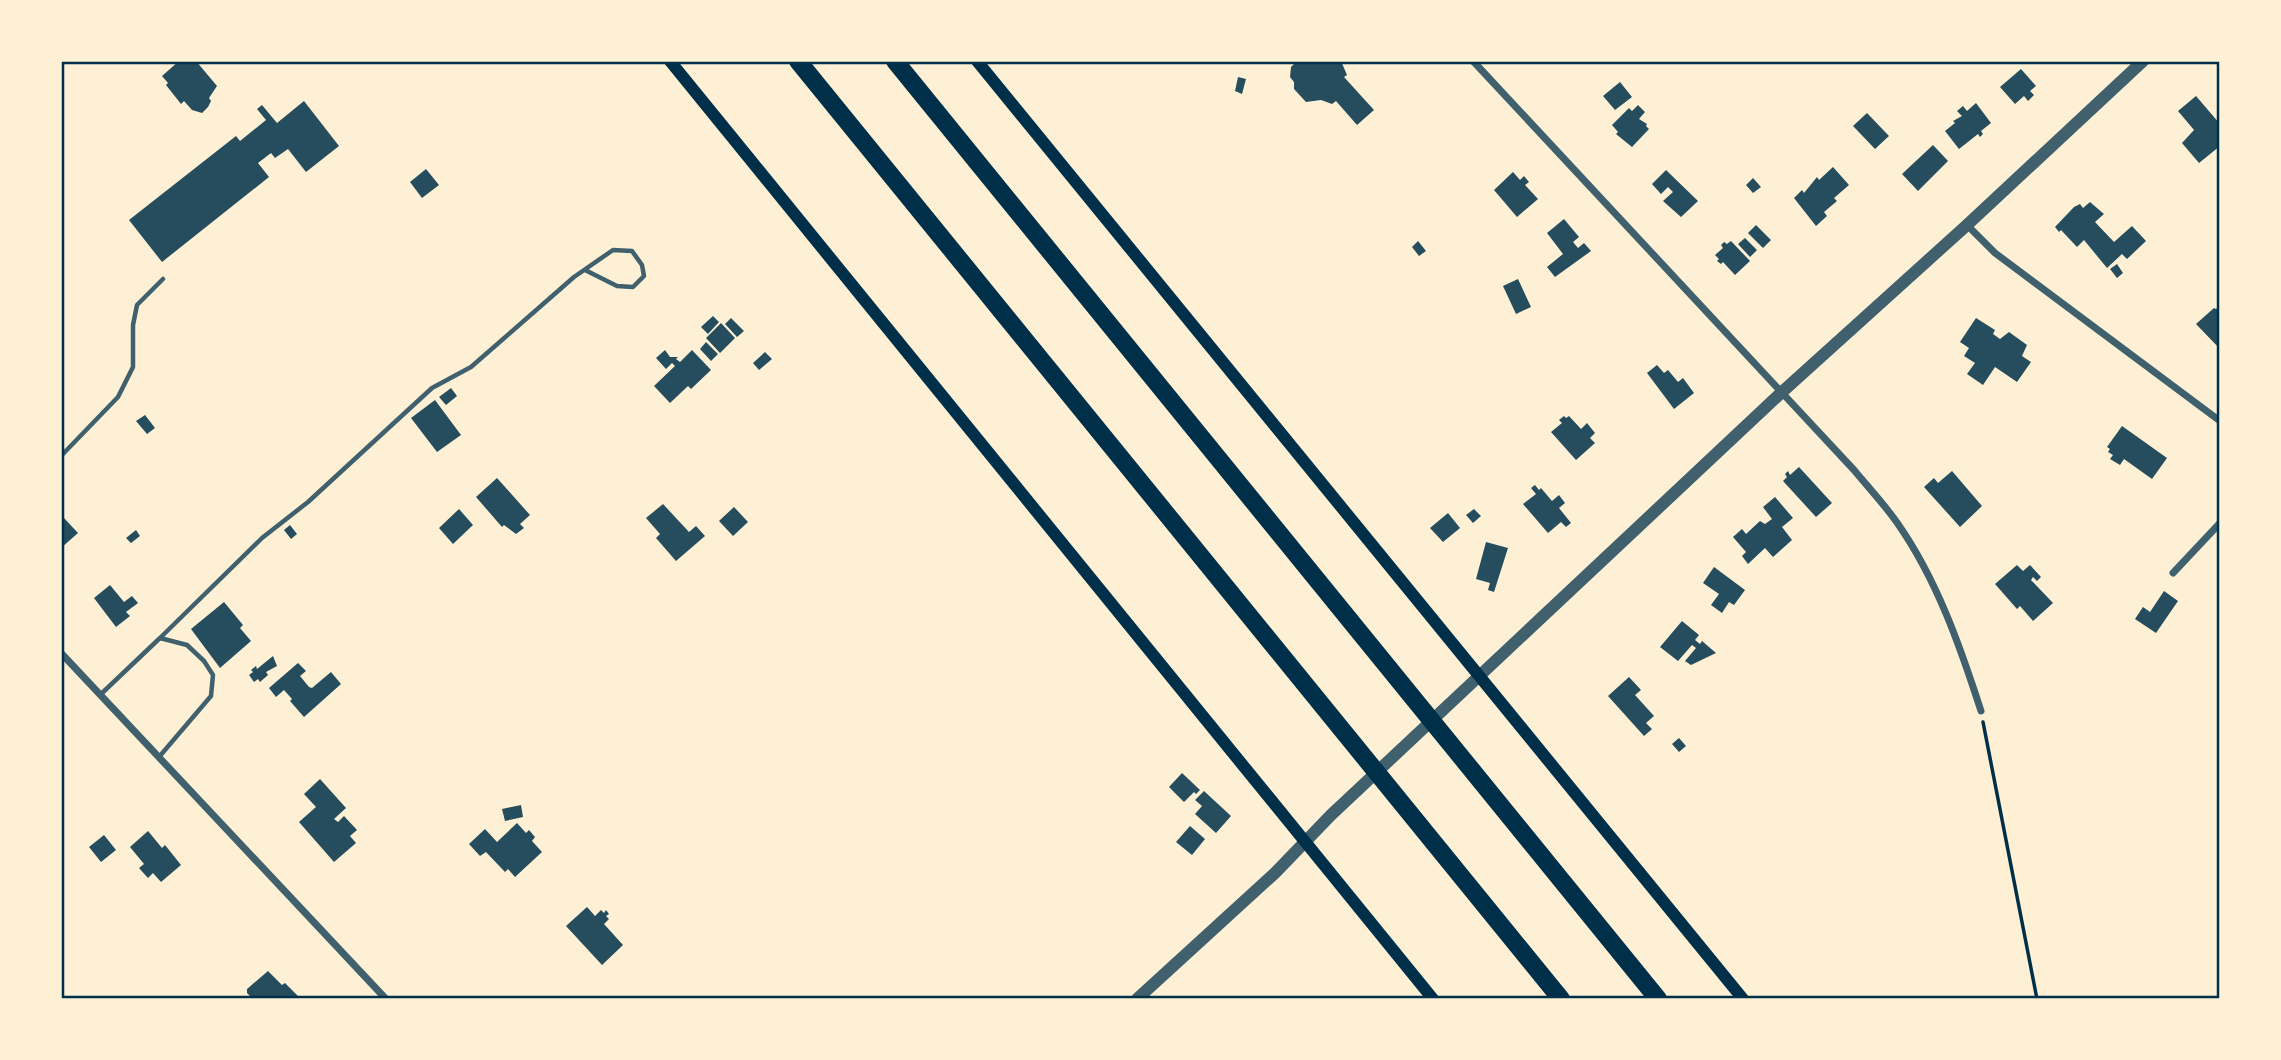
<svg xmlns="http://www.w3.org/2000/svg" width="2281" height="1060" viewBox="0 0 2281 1060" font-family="'Noto Sans',sans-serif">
<rect width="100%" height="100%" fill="#fdf0d5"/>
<path fill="#264d5e" d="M179,61H196L217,86L209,98L211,101L208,107L202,113L192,110L184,101L181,104L166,85L168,83L162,76Z
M1294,61H1341L1347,75L1344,77L1374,110L1357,125L1336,101L1332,104L1321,100L1306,102L1294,89V82L1290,77L1291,67L1295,63Z
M2021,69L2036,86L2030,91L2034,95L2028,101L2024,96L2015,104L2000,87Z
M1238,77L1246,79L1242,94L1235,91Z
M1620,82L1632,97L1615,110L1603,96Z
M2196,96L2220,124V146L2199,163L2182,143L2194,130L2178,111Z
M304,101L339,146L306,172L288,149L275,158L271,153L258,163L269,177L162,262L129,220L236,136L240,141L266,120L257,109L262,105L277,123Z
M1976,103L1991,123L1981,131L1983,134L1980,137L1978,134L1959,149L1945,131L1955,123L1953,121L1962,116L1957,111L1963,106L1967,111Z
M1638,105L1645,112L1639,119L1647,124L1646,126L1649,129L1632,147L1616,134L1618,132L1612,125L1629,108L1632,111Z
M1867,113L1889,136L1875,149L1853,126Z
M1933,145L1948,161L1918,191L1902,174Z
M1833,167L1849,185L1834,198L1837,201L1824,212L1827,216L1816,226L1794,198L1802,190L1804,193L1817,177L1819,180Z
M426,169L439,185L422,198L410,182Z
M1666,170L1698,201L1681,217L1663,201L1673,192L1668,187L1661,194L1652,184Z
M1513,172L1520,180L1524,176L1529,182L1525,185L1538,199L1517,217L1494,190Z
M1753,178L1761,187L1753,193L1746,185Z
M2090,202L2104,214L2095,222L2114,242L2132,226L2146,241L2127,259L2122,254L2107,268L2084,240L2077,247L2061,230L2059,232L2055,227L2074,207L2080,204L2083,208Z
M1564,219L1579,237L1573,242L1578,248L1584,243L1591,251L1555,277L1547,267L1563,254L1547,233Z
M1756,225L1771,240L1763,248L1748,233Z
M1745,238L1757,250L1750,257L1738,244Z
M1418,241L1426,251L1419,256L1412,247Z
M1731,241L1750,261L1735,275L1723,262L1721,264L1717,261L1719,259L1715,255L1723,248L1721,245L1724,242L1727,244Z
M2117,264L2123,273L2117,278L2110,269Z
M1518,279L1531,307L1516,314L1503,286Z
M2220,306V349L2196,324L2214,308L2216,309Z
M713,316L719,322L708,334L701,327Z
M731,318L744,331L737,337L725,324Z
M1976,318L1995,330L1993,334L2000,339L2009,332L2027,345L2022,356L2031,362L2017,382L1995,367L1983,385L1967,374L1975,363L1964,356L1969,348L1960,342Z
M721,323L735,338L720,353L706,338Z
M706,342L718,354L711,361L700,349Z
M665,350L670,357H678L676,359L680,362L692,350L711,370L691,389L688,386L670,403L654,386L675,366L672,363L666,369L656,358Z
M765,352L772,359L759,370L753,363Z
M1657,365L1664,373L1668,370L1678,382L1683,378L1694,393L1674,409L1647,373Z
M451,388L457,396L446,405L439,397Z
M435,400L461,435L437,452L411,418Z
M145,415L155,428L147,434L136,421Z
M1564,416L1566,418L1569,416L1581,429L1587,423L1595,433L1590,438L1595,443L1576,460L1551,432L1562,423L1559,420Z
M2122,426L2167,458L2152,479L2124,459L2120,465L2110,459L2113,455L2108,452L2110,449L2107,447Z
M1799,467L1832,503L1816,517L1783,481L1787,477L1785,474L1788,471L1790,475Z
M1952,471L1982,506L1960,527L1924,487L1934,478L1938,483Z
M497,478L530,515L520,524L524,528L516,534L504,525L502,527L476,497Z
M1535,485L1539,490L1541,488L1552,501L1559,495L1565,503L1559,508L1571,523L1566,527L1561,522L1548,533L1523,504L1536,494L1531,488Z
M1775,497L1793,518L1782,527L1792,540L1773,557L1765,548L1748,564L1742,556L1746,552L1733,537L1742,529L1746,534L1760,521L1765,524L1772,519L1763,507Z
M663,504L689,532L696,526L705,536L676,561L656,538L660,534L646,518Z
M734,507L748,522L733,536L719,521Z
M459,509L473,525L453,544L439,528Z
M1474,509L1481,516L1473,523L1466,515Z
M1448,513L1460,528L1443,542L1430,528Z
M63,517L78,533L61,548V518Z
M290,525L297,534L291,539L284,530Z
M136,530L140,536L131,543L126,538Z
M1486,542L1508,548L1494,592L1488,590L1490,583L1476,579Z
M2017,565L2023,571L2030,565L2041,577L2037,581L2033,577L2031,580L2053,603L2033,621L2020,606L2017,609L1995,584Z
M1714,567L1745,590L1734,605L1729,602L1722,613L1711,605L1719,594L1703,583Z
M110,585L124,602L132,596L138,603L126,612L130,616L116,627L94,598Z
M2164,591L2178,601L2156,633L2135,619L2143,607L2150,612Z
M224,602L243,625L240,628L251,641L220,668L191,629Z
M1682,621L1699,635L1695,640L1700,644L1702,641L1716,653L1691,665L1685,661L1696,648L1692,645L1678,661L1660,647Z
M273,656L277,666L266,672L268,675L260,682L258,679L254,682L249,675L253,672L251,670L256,666L257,669Z
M298,663L306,671L300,676L309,687L312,688L331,672L341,684L304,717L290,701L292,699L284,690L276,697L269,688Z
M1629,677L1641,690L1635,695L1654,716L1646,723L1652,729L1644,736L1608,696Z
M1679,738L1686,746L1679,752L1672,744Z
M1182,773L1200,790L1196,794L1194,792L1184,802L1169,787Z
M320,779L346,808L334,819L338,822L344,816L357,830L350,836L356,843L334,862L299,822L316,807L304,794Z
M1204,791L1231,816L1216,833L1195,814L1202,806L1195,800Z
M521,805L523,817L505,821L502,809Z
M517,823L526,833L529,830L535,837L532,841L542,852L515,877L508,869L505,872L486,852L480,856L469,844L485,829L497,842Z
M1190,826L1205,839L1192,855L1176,842Z
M148,831L162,848L165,845L181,865L161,882L153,873L148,878L139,868L144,864L130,847Z
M104,835L116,850L101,862L89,847Z
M587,907L595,916L601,910L604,913L606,910L609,914L606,916L609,919L604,924L623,945L602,965L566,926Z
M268,971L282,985L285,983L299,997L253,999L247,993V989Z"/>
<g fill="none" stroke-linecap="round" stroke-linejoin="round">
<path stroke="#003049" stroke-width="3.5" d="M1983,722L2037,999"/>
<path stroke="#3f606c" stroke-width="4.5" d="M61,456L118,397L133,367V325L137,305L163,279
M160,638L262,538L308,502L432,388L471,367L574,277L613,250L632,251L642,265L644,276L633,287L617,286L585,270
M100,695L160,638L187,645L204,661L213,675L211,696L159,757"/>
<path stroke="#3f606c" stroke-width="7" d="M1473,61L1854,470C1868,487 1885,505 1898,524C1937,580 1960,646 1981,711
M1967,225L1995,253L2220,421
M2173,573L2220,523
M61,653L386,999"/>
<path stroke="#3f606c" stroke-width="12" d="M1137,999L1275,873L1331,815L1782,392L1967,225L2143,61"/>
<path stroke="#003049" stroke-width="12" d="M670,61L1433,999
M977,61L1743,999"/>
<path stroke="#003049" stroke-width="18" d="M798,61L1561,999
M895,61L1658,999"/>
</g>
<rect width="2281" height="1060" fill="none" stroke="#fdf0d5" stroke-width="126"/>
<rect x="63" y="63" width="2155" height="934" fill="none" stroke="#003049" stroke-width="2.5"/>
</svg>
